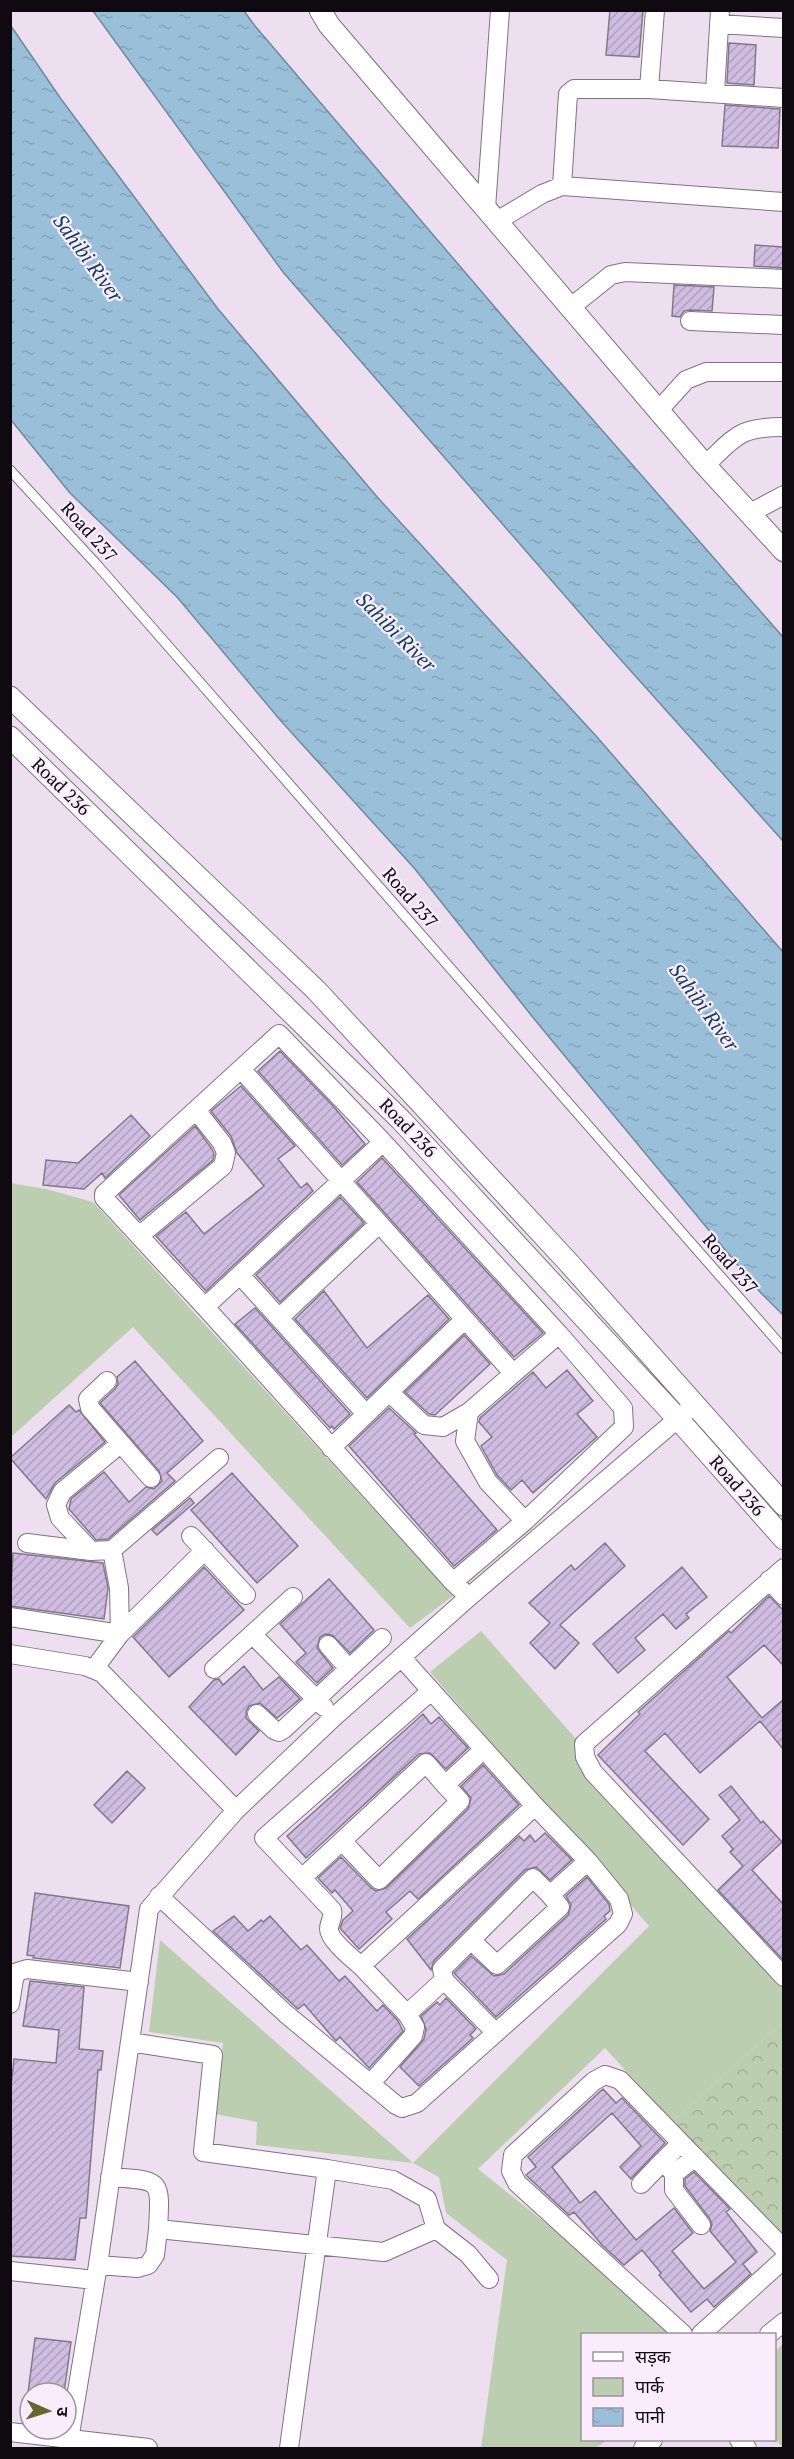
<svg xmlns="http://www.w3.org/2000/svg" width="794" height="2459" viewBox="0 0 794 2459" font-family="'PT Serif','Noto Sans Devanagari',serif">
<defs>
<pattern id="forest-crowns" width="20" height="18" patternUnits="userSpaceOnUse" patternTransform="scale(1.5)"><rect width="20" height="18" fill="#bbceb0"/><path d="M2 6a3 3 0 1 1 6 0M12 15a3 3 0 1 1 6 0" fill="none" stroke="#a0b096"/></pattern>
<pattern id="water-ripples" width="26" height="14" patternUnits="userSpaceOnUse" patternTransform="scale(1.5)"><rect width="26" height="14" fill="#9ac0d9"/><path d="M2 4q2-2 4 0t4 0M15 11q2-2 4 0t4 0" fill="none" stroke="#84a4b9"/></pattern>
<pattern id="building-hatch" width="6" height="6" patternUnits="userSpaceOnUse" patternTransform="scale(1.5)"><rect width="6" height="6" fill="#d0bce1"/><path d="M-1 1l2-2M0 6l6-6M5 7l2-2" fill="none" stroke="#b1a0c0"/></pattern>
</defs>
<rect width="100%" height="100%" fill="#eddfef"/>
<path fill="#bbceb0" d="M10,1183L46,1189L93,1202L453,1596L410,1628L133,1327L11,1437Z
M481,1631L783,1974V2022L672,2122L605,2048L478,2169L685,2334H582V2440H607L596,2448H481L507,2260L446,2213L439,2177L413,2163L256,2145L257,2122L215,2114L223,2043L149,2032L160,1940L413,2163L649,1926L430,1672Z
M783,2344V2448L774,2438L775,2351Z"/>
<path fill="url(#forest-crowns)" d="M783,2022V2249L672,2122Z"/>
<path fill="url(#water-ripples)" stroke="#70899c" stroke-width="1.5" d="M93,11H244L255,26L510,325L783,637V841L613,651L283,272Z
M11,26L61,99L218,309L378,498L597,737L783,952V1315L760,1292L535,1020L415,869L281,721L177,597L70,493L11,420Z"/>
<path fill="url(#building-hatch)" stroke="#817989" stroke-width="1.5" d="M610,10H643L639,57L606,55Z
M729,43L756,45L754,85L727,83Z
M725,105L780,109L778,148L722,146Z
M755,245L783,247V268L754,266Z
M674,285L714,287L712,311L690,310L684,311L680,317L672,316Z
M280,1051L333,1106L365,1144L342,1165L258,1071Z
M241,1086L295,1146L278,1159L301,1188L307,1183L313,1191L206,1291L156,1236L186,1212L204,1234L264,1186L237,1153L231,1136L211,1111Z
M131,1115L150,1136L105,1178L102,1173L84,1189L43,1185L46,1160L78,1163Z
M195,1126L212,1149L214,1154L213,1160L140,1220L119,1195Z
M382,1158L543,1333L514,1357L357,1182Z
M340,1197L364,1223L280,1302L256,1275Z
M324,1291L367,1348L428,1295L449,1319L367,1398L295,1319Z
M255,1308L350,1414L334,1429L332,1426L330,1428L235,1324Z
M464,1335L490,1364L435,1415L429,1414L405,1392Z
M135,1361L203,1441L167,1473L175,1481L108,1539L96,1540L69,1509L71,1499L104,1472L129,1502L146,1487L154,1489L162,1481L159,1471L100,1403L115,1389L118,1384L117,1377Z
M567,1370L593,1401L577,1414L597,1437L533,1493L522,1480L511,1490L497,1475L481,1446L492,1437L479,1422L480,1418L533,1372L546,1388Z
M69,1405L76,1412L79,1410L105,1442L55,1483L46,1499L10,1458Z
M389,1408L416,1433L414,1434L497,1530L454,1566L349,1446Z
M232,1473L298,1546L257,1583L191,1510Z
M190,1498L194,1503L157,1535L152,1530Z
M605,1543L625,1566L560,1625L579,1643L555,1669L530,1643L550,1623L529,1603L571,1565L575,1570Z
M13,1553L103,1563L108,1588L104,1619L10,1606Z
M204,1567L244,1610L169,1677L133,1637Z
M682,1567L707,1597L686,1614L689,1618L676,1629L663,1614L635,1638L645,1650L618,1673L593,1644Z
M329,1579L374,1630L350,1653L332,1635L325,1634L320,1637L317,1648L333,1668L317,1683L296,1662L306,1653L280,1624Z
M769,1596L783,1610V1665L764,1645L727,1677L762,1718L783,1700V1749L760,1721L700,1773L665,1733L645,1751L709,1819L683,1845L598,1755L640,1714L638,1712L729,1631L731,1633Z
M244,1666L263,1690L279,1677L300,1699L277,1718L260,1703L249,1706L246,1712V1718L259,1731L236,1755L189,1707L214,1680L219,1679L223,1685Z
M423,1714L431,1724L439,1717L468,1748L446,1769L430,1753L419,1754L306,1858L287,1836Z
M483,1765L519,1805L418,1899L410,1891L386,1912L392,1919L359,1949L340,1928L343,1920L353,1911L335,1890L332,1893L318,1878L341,1857L371,1888L376,1891L386,1888L468,1809L471,1798L461,1786Z
M127,1771L145,1788L112,1823L94,1805Z
M731,1786L761,1823L763,1821L782,1842L752,1870L783,1904V1960L718,1890L743,1866L730,1852L733,1849L722,1836L740,1820L719,1795Z
M545,1833L572,1860L550,1880L536,1867L525,1870L434,1961L431,1970L407,1939L519,1836L524,1841L530,1835L535,1842Z
M587,1877L609,1904L610,1911L604,1916L606,1919L496,2017L454,1973L471,1956L494,1976L504,1974L568,1915L571,1905L566,1896Z
M35,1893L129,1906L120,1968L33,1958L34,1956L27,1955Z
M234,1916L248,1931L261,1920L263,1922L270,1916L301,1950L307,1945L339,1981L345,1976L377,2011L383,2005L398,2021L403,2031L369,2068L340,2037L336,2041L304,2004L298,2009L213,1931Z
M30,1981L84,1987L79,2049L103,2051L101,2070H98L86,2218H80L75,2260L10,2256V2095L14,2059L56,2063L59,2030L23,2026Z
M446,1998L476,2029L470,2035L473,2038L419,2086L400,2067L424,2039L426,2029L421,2016L437,2002L440,2005Z
M603,2089L616,2103L622,2098L665,2143L631,2179L620,2167L641,2146L612,2113L552,2167L580,2203L595,2191L636,2240L674,2208L693,2233L672,2251L704,2289L736,2262L710,2231L712,2224L710,2219L685,2186V2179L694,2172L730,2209L726,2212L757,2252L743,2264L751,2274L714,2307L707,2299L691,2312L659,2275L661,2273L642,2250L624,2265L602,2245L574,2212L569,2215L526,2175L536,2167L528,2157Z
M35,2338L71,2342L64,2393H28Z"/>
<g fill="none" stroke-linecap="round" stroke-linejoin="round">
<defs>
<path id="service" d="M10,470L98,566L784,1349"/>
<path id="minor" d="M719,24L784,28
M649,89L655,10
M715,92L720,10
M562,186L568,94L574,89H649L784,98
M486,208L500,10
M497,221L542,194L562,186L784,202
M571,307L611,275L625,272L784,279
M690,321L784,325
M659,410L686,380L706,372H784
M705,465C737,436 738,427 784,427
M750,513L784,495
M241,1069L513,1373
M139,1236L223,1166L226,1153L222,1143L196,1110
M240,1275L366,1414
M205,1307L383,1142
M279,1318L379,1224
M107,1381L88,1399L90,1408L151,1478
M389,1392L424,1425L443,1427L469,1412
M120,1444L62,1492L56,1505L60,1518L91,1551L112,1550L219,1458
M331,1448L464,1320
M525,1521L624,1427L623,1408L559,1334
M191,1536L246,1595
M27,1543L91,1551
M112,1550L119,1588L120,1634
M784,1568L584,1744L585,1757L593,1772L784,1977
M769,1580L784,1596
M453,1582L525,1521L488,1482L465,1441L469,1412L559,1334L383,1142L279,1034L104,1194V1198L205,1307L453,1582L469,1597
M10,1617L120,1634
M252,1634L324,1707
M328,1645L349,1669
M10,1654L85,1666L102,1673L236,1810
M94,1669L120,1634L205,1550
M214,1669L293,1597
M431,1691L264,1838L332,1910C334,1918 329,1922 329,1929C329,1940 353,1959 361,1966L535,1806
M257,1714L274,1730L279,1732L284,1729L382,1638
M342,1841L379,1880L460,1801L445,1785
M303,1877L426,1763L445,1785L483,1750
M159,1896L286,2014L396,2105L402,2108L417,2103L618,1924L623,1914L619,1899L588,1861L535,1806L401,1657
M472,1941L497,1965L560,1907L550,1895
M361,1966L407,2014
M444,1980L442,1969L533,1878L550,1895L588,1861
M10,2004L14,1979L17,1972L27,1969L139,1982
M130,2042L213,2055L203,2152L327,2169
M370,2084L413,2036L415,2027L407,2014L444,1980L496,2033
M695,2157L674,2174V2190L701,2225
M674,2174L663,2161L681,2143
M110,2177C161,2181 161,2177 158,2229L384,2252L436,2229L468,2254L489,2279
M641,2184L663,2161
M98,2265L138,2268L148,2265L155,2255L158,2229
M10,2271L95,2280
M683,2334L517,2183L511,2171L513,2155L594,2081L605,2075L620,2080L784,2249
M701,2334L784,2259
M769,2334L784,2322
M10,2432L148,2448
M69,2440L98,2265L149,1909L236,1810L334,1717L469,1597L688,1410
M739,2440L747,2448
M289,2448L327,2169L393,2180L427,2199L436,2229
M643,2448L653,2440"/>
<path id="tertiary" d="M320,10L329,25L705,465L784,551
M10,697L316,990L568,1262L784,1505
M10,737L401,1120L678,1419L784,1539"/>
</defs>
<use href="#service" stroke="#7f7382" stroke-width="11"/>
<use href="#minor" stroke="#7f7382" stroke-width="20"/>
<use href="#tertiary" stroke="#7f7382" stroke-width="23"/>
<use href="#service" stroke="#fff" stroke-width="9"/>
<use href="#minor" stroke="#fff" stroke-width="18"/>
<use href="#tertiary" stroke="#fff" stroke-width="21"/>
</g>
<g text-anchor="middle" stroke-width="4.5" stroke-linejoin="round" paint-order="stroke">
<g font-size="18" fill="#0e0a0f" stroke="#faecfd">
<text transform="translate(89 532) rotate(48)" y="6">Road 237</text>
<text transform="translate(61 787) rotate(44)" y="6">Road 236</text>
<text transform="translate(410 898) rotate(49)" y="6">Road 237</text>
<text transform="translate(408 1128) rotate(46)" y="6">Road 236</text>
<text transform="translate(730 1264) rotate(49)" y="6">Road 237</text>
<text transform="translate(737 1486) rotate(49)" y="6">Road 236</text>
</g>
<g font-size="20" font-style="italic" fill="#0d3e57" stroke="#faecfd">
<text transform="translate(88 258) rotate(54)" y="7">Sahibi River</text>
<text transform="translate(396 632) rotate(45)" y="7">Sahibi River</text>
<text transform="translate(704 1007) rotate(54)" y="7">Sahibi River</text>
</g>
</g>
<rect width="794" height="2459" fill="none" stroke="#0e0a0f" stroke-width="24"/>
<rect x="581" y="2333" width="195" height="108" fill="#faecfd" stroke="#9c929e" stroke-width="1.5"/>
<rect x="593" y="2352" width="30" height="9" fill="#ffffff" stroke="#9c929e" stroke-width="1.5"/>
<text x="635" y="2363" font-size="18" fill="#0e0a0f">सड़क</text>
<rect x="593" y="2378" width="30" height="18" fill="#bbceb0" stroke="#9c929e" stroke-width="1.5"/>
<text x="635" y="2393" font-size="18" fill="#0e0a0f">पार्क</text>
<rect x="593" y="2408" width="30" height="18" fill="url(#water-ripples)" stroke="#9c929e" stroke-width="1.5"/>
<text x="635" y="2423" font-size="18" fill="#0e0a0f">पानी</text>
<g transform="translate(48 2411) rotate(93)"><circle r="28" fill="#faecfd" stroke="#9c929e" stroke-width="1.5"/>
<path d="M0-4.5L10 22L0 15L-10 22Z" fill="#696431"/>
<text y="-9" font-size="16" font-weight="bold" text-anchor="middle" fill="#0e0a0f">उ</text>
</g>
</svg>
